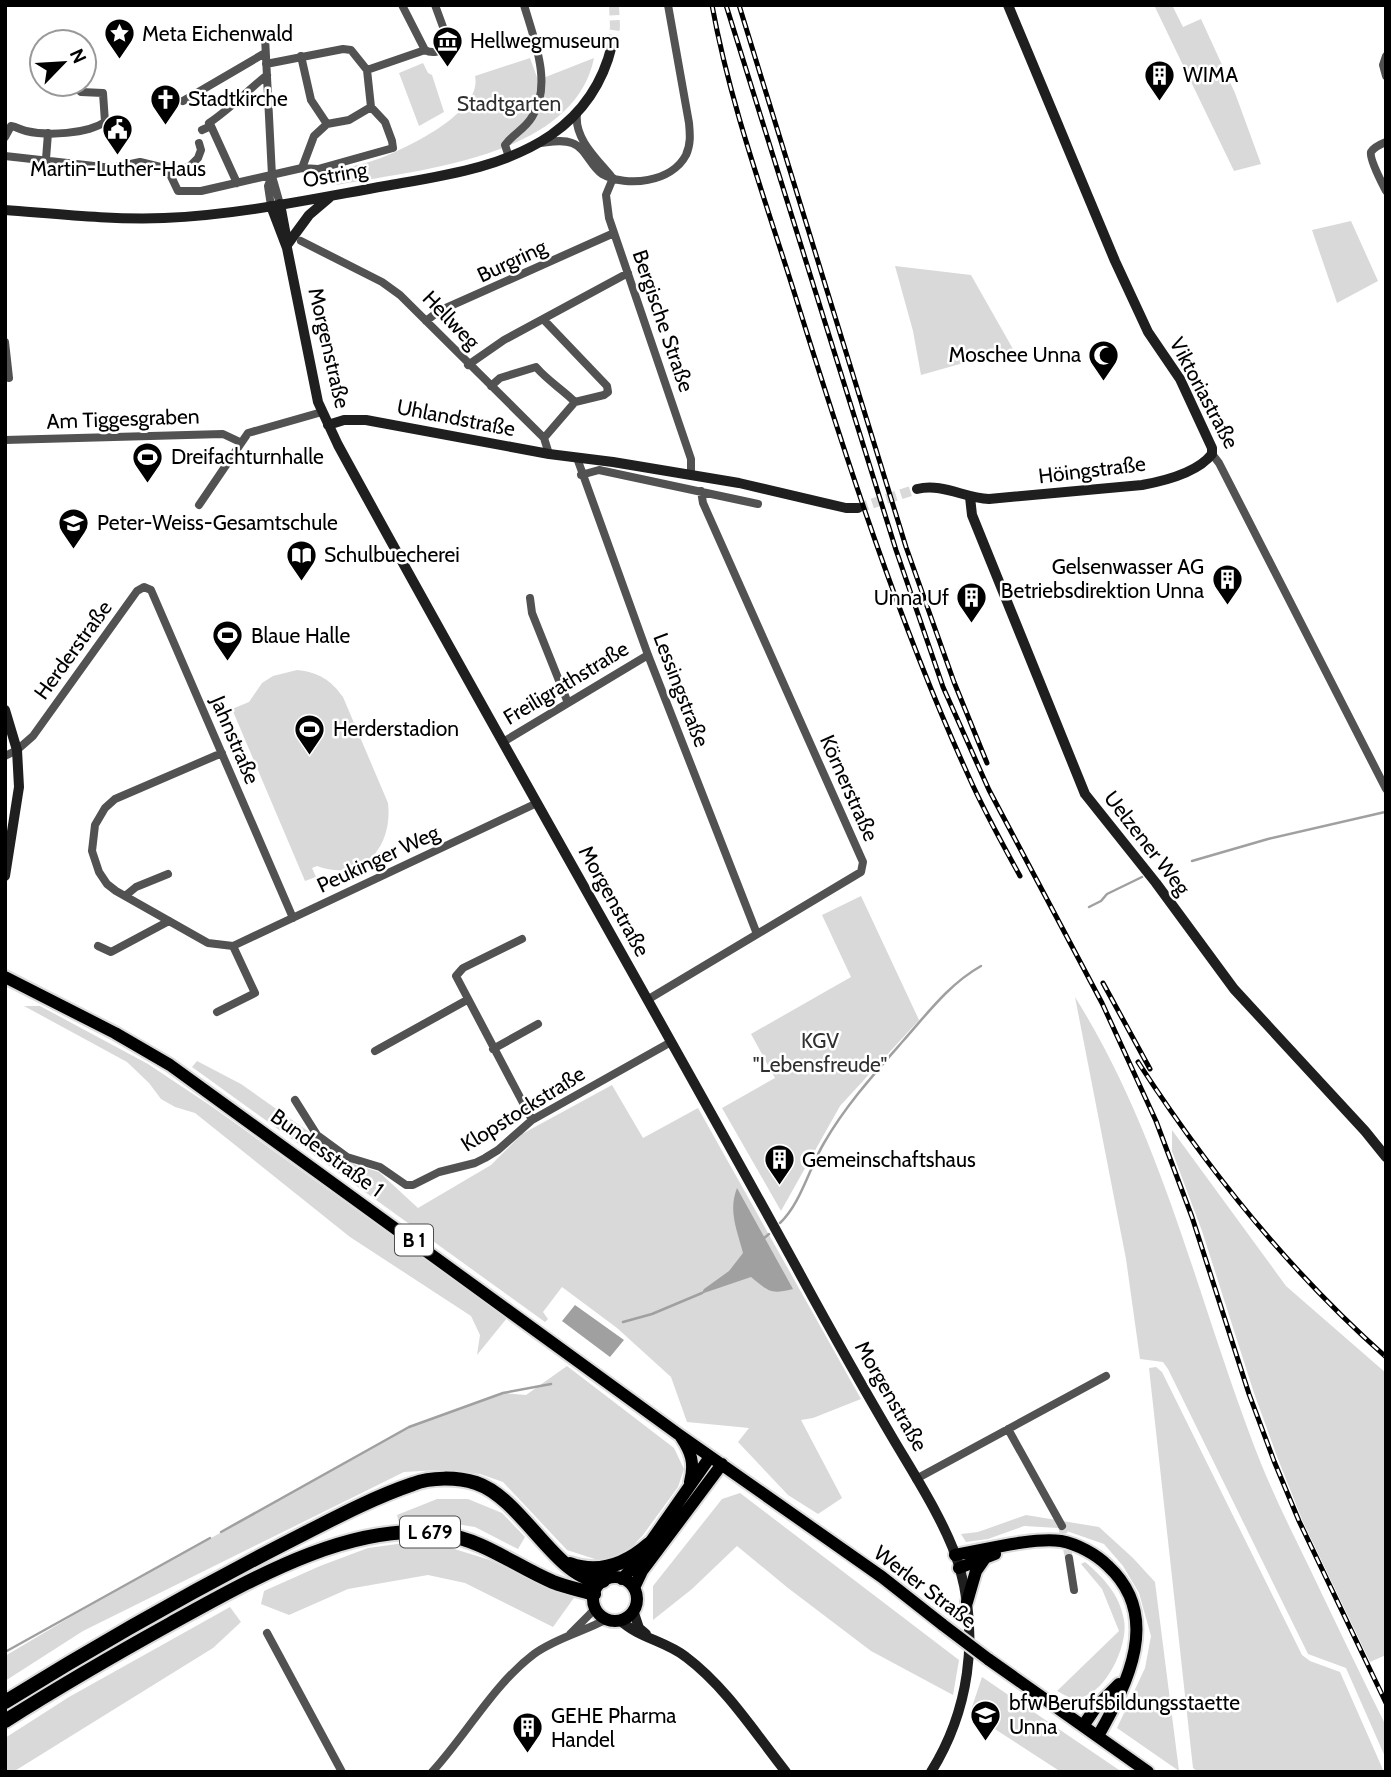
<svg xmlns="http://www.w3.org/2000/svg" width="1391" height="1777" viewBox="0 0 1391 1777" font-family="Cabin,sans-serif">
<rect width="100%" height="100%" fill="#fff"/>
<path fill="#d9d9d9" d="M1154,5H1172L1183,27L1201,19L1235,93L1261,164L1234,171Z
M530,58L538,80L594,58C574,158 417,170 337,185L332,171C348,167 365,164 381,158C408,147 483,112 475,76Z
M423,63L428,73L432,75L444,112L419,126L399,73Z
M1351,221L1378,281L1337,303L1312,230Z
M895,266L971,275L1013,349L921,375L913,331Z
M297,670C318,672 331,680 343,697L388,803C393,847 363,883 317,866L312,868L316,877L305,881L232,709L249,702L262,683L273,676Z
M861,896L919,1020L840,1106L781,1211L722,1108L775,1078L751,1034L851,977L822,915Z
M1075,997C1161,1134 1196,1293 1253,1443C1269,1486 1290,1528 1310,1569C1335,1621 1360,1674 1386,1726V1759L1346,1668L1308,1654L1168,1369L1163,1362L1140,1359L1126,1259Z
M24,1006H40L148,1064L214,1108L507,1318L477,1355L480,1335L471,1316L350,1237L195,1113L175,1107L161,1099L149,1083L127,1062Z
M197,1061L241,1084L356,1165L379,1172L418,1208L491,1165L522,1134L612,1085L643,1138L698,1108L861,1399L813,1418L801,1420L842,1498L818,1514L788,1495L738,1442L749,1428L687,1422L671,1377L617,1328L562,1287L543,1312L548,1319L545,1322L192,1067Z
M1172,1130L1286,1286L1386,1373V1655L1370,1662L1303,1522L1278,1459L1254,1393L1202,1231L1172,1151Z
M567,1366L674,1448L684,1469L678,1487L643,1535L626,1553L604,1562L567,1550L503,1482L480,1474L439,1470L404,1472L83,1631L5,1681V1656L74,1615L409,1427L503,1393L526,1395Z
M1156,1367L1162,1372L1302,1655L1310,1661L1340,1672L1384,1772H1198L1193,1768L1149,1368Z
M740,1493L959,1660L953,1695L871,1651L788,1588L737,1546L692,1589L653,1620V1586L722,1499Z
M437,1499H468L502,1513L525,1537L518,1549L475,1527L432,1520L399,1523L397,1515Z
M1026,1515L1099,1527L1133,1558L1155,1582L1179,1771L1117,1728L1145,1668L1151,1636L1139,1593L1123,1566L1104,1544L1058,1528L1024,1526L988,1539L966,1542L961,1534L978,1532Z
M412,1542L451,1548L490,1560L521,1575L576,1595L553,1627L465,1583L428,1575L348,1589L289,1615L261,1604L264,1591L320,1566L368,1548Z
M1085,1562C1103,1577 1120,1595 1124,1620C1129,1646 1103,1702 1072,1698C1067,1697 1061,1693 1057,1691L1119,1631L1102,1589L1081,1564Z
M230,1607L241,1622L213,1648L13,1772H5V1738L69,1697Z
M982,1677L1122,1772H1061L970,1713Z"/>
<path fill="#a0a0a0" d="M737,1188L793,1289C769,1295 769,1291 751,1277L701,1294L704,1289L729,1271L743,1253C737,1230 728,1211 737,1188Z
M575,1305L624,1340L610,1357L562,1321Z"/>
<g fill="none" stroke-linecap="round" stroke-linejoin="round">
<path stroke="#a0a0a0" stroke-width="2.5" d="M1192,861L1268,839L1385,812
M1089,907L1101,901L1107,894L1142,877
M780,1223C801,1203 809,1168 824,1143C846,1105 874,1074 903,1041C927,1014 949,984 981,966
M763,1239L769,1234
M623,1322L652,1314L702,1293
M221,1532L409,1427L503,1393L551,1384
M5,1652L210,1538"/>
<path stroke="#d9d9d9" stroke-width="8" stroke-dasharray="8 4" stroke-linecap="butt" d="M1062,1526L1069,1558"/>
<path stroke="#d9d9d9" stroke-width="10" stroke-dasharray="10 5" stroke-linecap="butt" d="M612,45L615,27L614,5
M858,508L917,489"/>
<defs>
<path id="primary" d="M5,977L115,1033L170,1065L678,1434L882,1577L943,1625
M681,1437C691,1452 695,1463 690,1482
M955,1555C984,1550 1033,1537 1061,1541C1077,1544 1096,1554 1108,1566C1162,1616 1128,1683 1098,1736
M959,1568L995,1554
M593 1599a22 22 0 1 1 44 0a22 22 0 1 1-44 0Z
M622,1579L633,1567L710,1457
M634,1588L642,1571L722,1464
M967,1602L976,1571L985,1558
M988,1659L1148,1772
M1083,1726L1096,1707L1119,1684"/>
<path id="highway" d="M570,1564C600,1575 626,1564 649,1544
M5,1702C94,1647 185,1595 278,1547C322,1525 366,1500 413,1484C431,1477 457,1477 476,1483C524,1499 557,1582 603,1581
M5,1721C59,1687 114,1655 170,1624C247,1582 351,1520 442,1534C484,1540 515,1566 553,1582C566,1587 580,1590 594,1594"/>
</defs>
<use href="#primary" stroke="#dbdbdb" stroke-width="16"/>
<use href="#highway" stroke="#dbdbdb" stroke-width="18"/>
<path stroke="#525252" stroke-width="8" d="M402,5L425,50
M265,37L272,176L280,204
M425,50C434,55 442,50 450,46L435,5
M301,56L311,100L327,124
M1386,56L1383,65L1386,76
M41,59L42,60
M367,70L425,50
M183,101L265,53
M577,114C574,138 596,158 611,176
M211,126L237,183
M202,130L211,126L209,123C230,109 247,91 267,75
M5,137L11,126C17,127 21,130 26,131C47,136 87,134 105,122L103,93L81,92L72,84
M1386,142C1381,144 1374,147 1371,152C1369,159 1382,183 1386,191
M540,143C550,142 562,139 572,143C586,148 590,166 602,174C627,188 672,182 686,155C691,144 690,134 689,123L668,5
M5,156L112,168L140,162L177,171L190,166L198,158L201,150L199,143
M509,157L505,145C513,134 525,129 532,117C553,85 534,39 524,5
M46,159L48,133
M302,168L314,136L327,124L349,120L371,107
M168,170L178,191H201L302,168L318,169L393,148L392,141L385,122L371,107L367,70L351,50L343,49L266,64
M613,178L606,195L609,218L691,459V475
M271,206L268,186L272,176
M301,241L382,282L400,295L544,438L549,454
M543,319L607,386L608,392L604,395L575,402
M426,321L439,311L614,233
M5,342L9,378
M468,365L504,340L628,273
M491,386L500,378L536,367C548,381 562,389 575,402L544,438
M5,440L223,434L240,442
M1212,454L1219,463L1386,789
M577,458L648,655L757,934
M581,475L599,470L758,504
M199,505L248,433L322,412
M530,598L532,613L568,703
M503,742L648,655
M222,753L115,799L105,808L95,825L92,851L99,872L107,884L116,891L208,943L233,946L537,803
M5,756L17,750L33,736L137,591L144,587L151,590L293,918
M125,896L136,887L168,874
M522,939L463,968L456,976L532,1120
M98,946L111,952L169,921
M647,1000L861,872L863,862L703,503L701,491
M217,1012L255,993L233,946
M493,1049L538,1024
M375,1051L467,1000
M295,1100L317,1135L347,1157L380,1167L406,1185H413L439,1172L475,1163L485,1158L498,1150L532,1120L671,1042
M1008,1429L1062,1526
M916,1479L1106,1376
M1069,1558L1074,1590
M267,1633L342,1772
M570,1634L595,1609
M432,1772C467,1734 493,1685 534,1654C556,1638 583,1632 607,1619"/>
<path stroke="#1f1f1f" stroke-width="10" d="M280,204L286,236
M271,206L287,248L318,402L338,445C489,722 647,995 799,1272C830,1329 862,1386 895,1442C917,1479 949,1529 960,1569C979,1638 969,1711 931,1772
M5,210C58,214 111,220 164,218C238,215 312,199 385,186C441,176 503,168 551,135C584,112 603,83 612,45
M287,245L309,215L329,198
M328,425L344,420H366L549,454L613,462L739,483L846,508H858
M917,489C943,483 964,498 989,499L1142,485C1164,481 1198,472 1212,454V448L1180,379L1148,332L1115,261L1008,5
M970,497L972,515L1085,794L1156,883L1234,989L1365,1131L1386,1157
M5,710L17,750L19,787L5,876
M633,1610L639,1628L646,1634
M620,1620C638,1638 666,1641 686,1657C726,1687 755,1733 786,1772"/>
<use href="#primary" stroke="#000" stroke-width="12"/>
<use href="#highway" stroke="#000" stroke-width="14"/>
<defs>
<path id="rail" d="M712,5C730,104 765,199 795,295C845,455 899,624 969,777C984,811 1002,843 1020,876
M726,5L896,550L943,687L989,790L1102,1003L1156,1121L1192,1217L1249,1394L1274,1461L1299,1521L1386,1703
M739,5L906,547L954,682L987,763
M1103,983L1150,1069
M1138,1062C1208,1170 1289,1271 1386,1357"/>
</defs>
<use href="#rail" stroke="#000" stroke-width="5"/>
<use href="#rail" stroke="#fff" stroke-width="2.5" stroke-dasharray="8" stroke-linecap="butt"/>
<defs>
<path id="primary-bridge" d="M943,1625L988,1659"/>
</defs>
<use href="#primary-bridge" stroke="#dbdbdb" stroke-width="16" stroke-linecap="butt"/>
<use href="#primary-bridge" stroke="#000" stroke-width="12"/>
</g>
<defs>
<symbol id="sight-pin" viewBox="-11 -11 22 30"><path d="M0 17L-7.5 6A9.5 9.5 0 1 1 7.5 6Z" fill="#000" stroke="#fff"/><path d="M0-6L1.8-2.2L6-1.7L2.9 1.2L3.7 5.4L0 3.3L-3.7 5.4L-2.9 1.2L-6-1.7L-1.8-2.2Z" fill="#fff"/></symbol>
<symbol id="museum-pin" viewBox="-11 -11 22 30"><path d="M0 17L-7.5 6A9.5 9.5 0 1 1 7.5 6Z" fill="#000" stroke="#fff"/><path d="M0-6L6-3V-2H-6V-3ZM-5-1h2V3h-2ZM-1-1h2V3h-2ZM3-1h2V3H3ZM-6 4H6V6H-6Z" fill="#fff"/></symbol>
<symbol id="building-pin" viewBox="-11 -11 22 30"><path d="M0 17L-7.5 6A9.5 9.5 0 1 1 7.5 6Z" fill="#000" stroke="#fff"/><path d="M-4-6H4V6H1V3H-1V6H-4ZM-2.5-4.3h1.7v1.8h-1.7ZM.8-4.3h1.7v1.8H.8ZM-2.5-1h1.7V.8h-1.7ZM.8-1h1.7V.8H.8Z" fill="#fff"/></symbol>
<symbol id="church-pin" viewBox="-11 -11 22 30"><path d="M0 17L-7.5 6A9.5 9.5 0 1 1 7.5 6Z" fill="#000" stroke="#fff"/><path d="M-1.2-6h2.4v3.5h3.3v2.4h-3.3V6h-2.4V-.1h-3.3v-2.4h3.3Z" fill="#fff"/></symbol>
<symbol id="civic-pin" viewBox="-11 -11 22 30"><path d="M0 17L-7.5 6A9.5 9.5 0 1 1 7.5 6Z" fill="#000" stroke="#fff"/><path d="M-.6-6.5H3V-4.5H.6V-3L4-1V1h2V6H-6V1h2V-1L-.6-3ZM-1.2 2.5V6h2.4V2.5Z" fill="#fff"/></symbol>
<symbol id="mosque-pin" viewBox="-11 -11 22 30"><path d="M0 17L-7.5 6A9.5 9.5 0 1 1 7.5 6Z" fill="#000" stroke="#fff"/><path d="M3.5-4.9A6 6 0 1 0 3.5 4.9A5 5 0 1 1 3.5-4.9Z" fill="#fff"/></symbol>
<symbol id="stadium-pin" viewBox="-11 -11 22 30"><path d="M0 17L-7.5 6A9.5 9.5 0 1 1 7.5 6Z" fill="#000" stroke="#fff"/><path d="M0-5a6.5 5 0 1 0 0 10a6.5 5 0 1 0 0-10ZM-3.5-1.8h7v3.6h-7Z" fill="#fff"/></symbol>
<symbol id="school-pin" viewBox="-11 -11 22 30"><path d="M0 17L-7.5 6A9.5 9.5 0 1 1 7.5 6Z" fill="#000" stroke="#fff"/><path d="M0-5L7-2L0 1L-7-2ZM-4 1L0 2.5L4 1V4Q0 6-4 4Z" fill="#fff"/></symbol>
<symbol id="library-pin" viewBox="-11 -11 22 30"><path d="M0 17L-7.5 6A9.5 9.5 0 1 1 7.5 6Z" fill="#000" stroke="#fff"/><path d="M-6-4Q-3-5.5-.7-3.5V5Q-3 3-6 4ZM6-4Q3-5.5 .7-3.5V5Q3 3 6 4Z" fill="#fff"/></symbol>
<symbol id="university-pin" viewBox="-11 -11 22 30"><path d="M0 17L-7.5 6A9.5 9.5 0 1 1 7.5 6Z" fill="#000" stroke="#fff"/><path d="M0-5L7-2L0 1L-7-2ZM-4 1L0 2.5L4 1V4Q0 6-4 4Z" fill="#fff"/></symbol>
</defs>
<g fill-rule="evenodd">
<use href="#sight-pin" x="102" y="16" width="35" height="47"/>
<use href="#museum-pin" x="430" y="24" width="35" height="47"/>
<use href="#building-pin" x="1142" y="58" width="35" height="47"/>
<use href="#church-pin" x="148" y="82" width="35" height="47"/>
<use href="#civic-pin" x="100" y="112" width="35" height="47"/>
<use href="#mosque-pin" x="1086" y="338" width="35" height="47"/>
<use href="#stadium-pin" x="130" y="440" width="35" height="47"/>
<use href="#school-pin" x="56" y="506" width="35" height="47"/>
<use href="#library-pin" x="284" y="538" width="35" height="47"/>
<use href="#building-pin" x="1210" y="562" width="35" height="47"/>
<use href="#building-pin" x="954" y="580" width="35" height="47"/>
<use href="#stadium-pin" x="210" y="618" width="35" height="47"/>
<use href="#stadium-pin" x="292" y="712" width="35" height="47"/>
<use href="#building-pin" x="762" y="1142" width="35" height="47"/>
<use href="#university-pin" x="968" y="1698" width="35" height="47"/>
<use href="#building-pin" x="510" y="1710" width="35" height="47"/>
</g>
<g text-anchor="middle" stroke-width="5" stroke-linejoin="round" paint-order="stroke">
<g fill="#fff" stroke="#4c4c4c" stroke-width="2">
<rect x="395" y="1224.5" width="38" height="31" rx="5"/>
<rect x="400" y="1516.5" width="60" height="31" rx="5"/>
</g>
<g font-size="19" font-weight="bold" fill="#000">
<text x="414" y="1247">B 1</text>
<text x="430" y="1539">L 679</text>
</g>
<g font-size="21" fill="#000" stroke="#fff" text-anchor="start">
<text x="142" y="41">Meta Eichenwald</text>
<text x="470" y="48">Hellwegmuseum</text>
<text x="1183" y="82">WIMA</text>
<text x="188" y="106">Stadtkirche</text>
<text x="118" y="176" text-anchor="middle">Martin-Luther-Haus</text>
<text x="1081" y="362" text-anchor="end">Moschee Unna</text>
<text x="171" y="464">Dreifachturnhalle</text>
<text x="97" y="530">Peter-Weiss-Gesamtschule</text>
<text x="324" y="562">Schulbuecherei</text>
<text x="1204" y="574" text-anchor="end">Gelsenwasser AG<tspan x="1204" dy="24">Betriebsdirektion Unna</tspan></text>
<text x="949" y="605" text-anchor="end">Unna Uf</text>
<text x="251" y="643">Blaue Halle</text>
<text x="333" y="736">Herderstadion</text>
<text x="802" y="1167">Gemeinschaftshaus</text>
<text x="1009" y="1710">bfw Berufsbildungsstaette<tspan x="1009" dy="24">Unna</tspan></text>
<text x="551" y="1723">GEHE Pharma<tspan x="551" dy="24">Handel</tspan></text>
</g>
<g font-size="21" fill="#303030" stroke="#fff">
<text x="509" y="111">Stadtgarten</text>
<text x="820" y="1048">KGV<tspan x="820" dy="24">"Lebensfreude"</tspan></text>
</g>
<g font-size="21" fill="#000" stroke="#fff">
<text transform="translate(335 175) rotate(-10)" y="7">Ostring</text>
<text transform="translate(512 261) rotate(-25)" y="7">Burgring</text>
<text transform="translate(451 320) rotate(46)" y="7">Hellweg</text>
<text transform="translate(663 321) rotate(71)" y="7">Bergische Straße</text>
<text transform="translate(329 348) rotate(77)" y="7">Morgenstraße</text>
<text transform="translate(1204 393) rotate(62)" y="7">Viktoriastraße</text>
<text transform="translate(456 418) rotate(11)" y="7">Uhlandstraße</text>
<text transform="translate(123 419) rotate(-2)" y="7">Am Tiggesgraben</text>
<text transform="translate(1092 470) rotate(-7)" y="7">Höingstraße</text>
<text transform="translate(73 650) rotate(-54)" y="7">Herderstraße</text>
<text transform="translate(566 683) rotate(-31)" y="7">Freiligrathstraße</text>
<text transform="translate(681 690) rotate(69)" y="7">Lessingstraße</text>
<text transform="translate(235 740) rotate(67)" y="7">Jahnstraße</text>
<text transform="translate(849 788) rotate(66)" y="7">Körnerstraße</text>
<text transform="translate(1147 843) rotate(52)" y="7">Uelzener Weg</text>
<text transform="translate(378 859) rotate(-25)" y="7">Peukinger Weg</text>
<text transform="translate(614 901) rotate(61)" y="7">Morgenstraße</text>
<text transform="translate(523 1109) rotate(-32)" y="7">Klopstockstraße</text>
<text transform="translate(327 1153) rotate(36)" y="7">Bundesstraße 1</text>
<text transform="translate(891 1396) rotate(60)" y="7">Morgenstraße</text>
<text transform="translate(925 1587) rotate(37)" y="7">Werler Straße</text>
</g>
</g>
<rect width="1391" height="1777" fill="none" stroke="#000000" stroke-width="14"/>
<g transform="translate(63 63) rotate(65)"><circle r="33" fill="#ffffff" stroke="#999999" stroke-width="2"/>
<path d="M0-5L12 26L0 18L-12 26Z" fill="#000000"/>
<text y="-10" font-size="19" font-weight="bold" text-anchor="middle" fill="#000000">N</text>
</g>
</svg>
